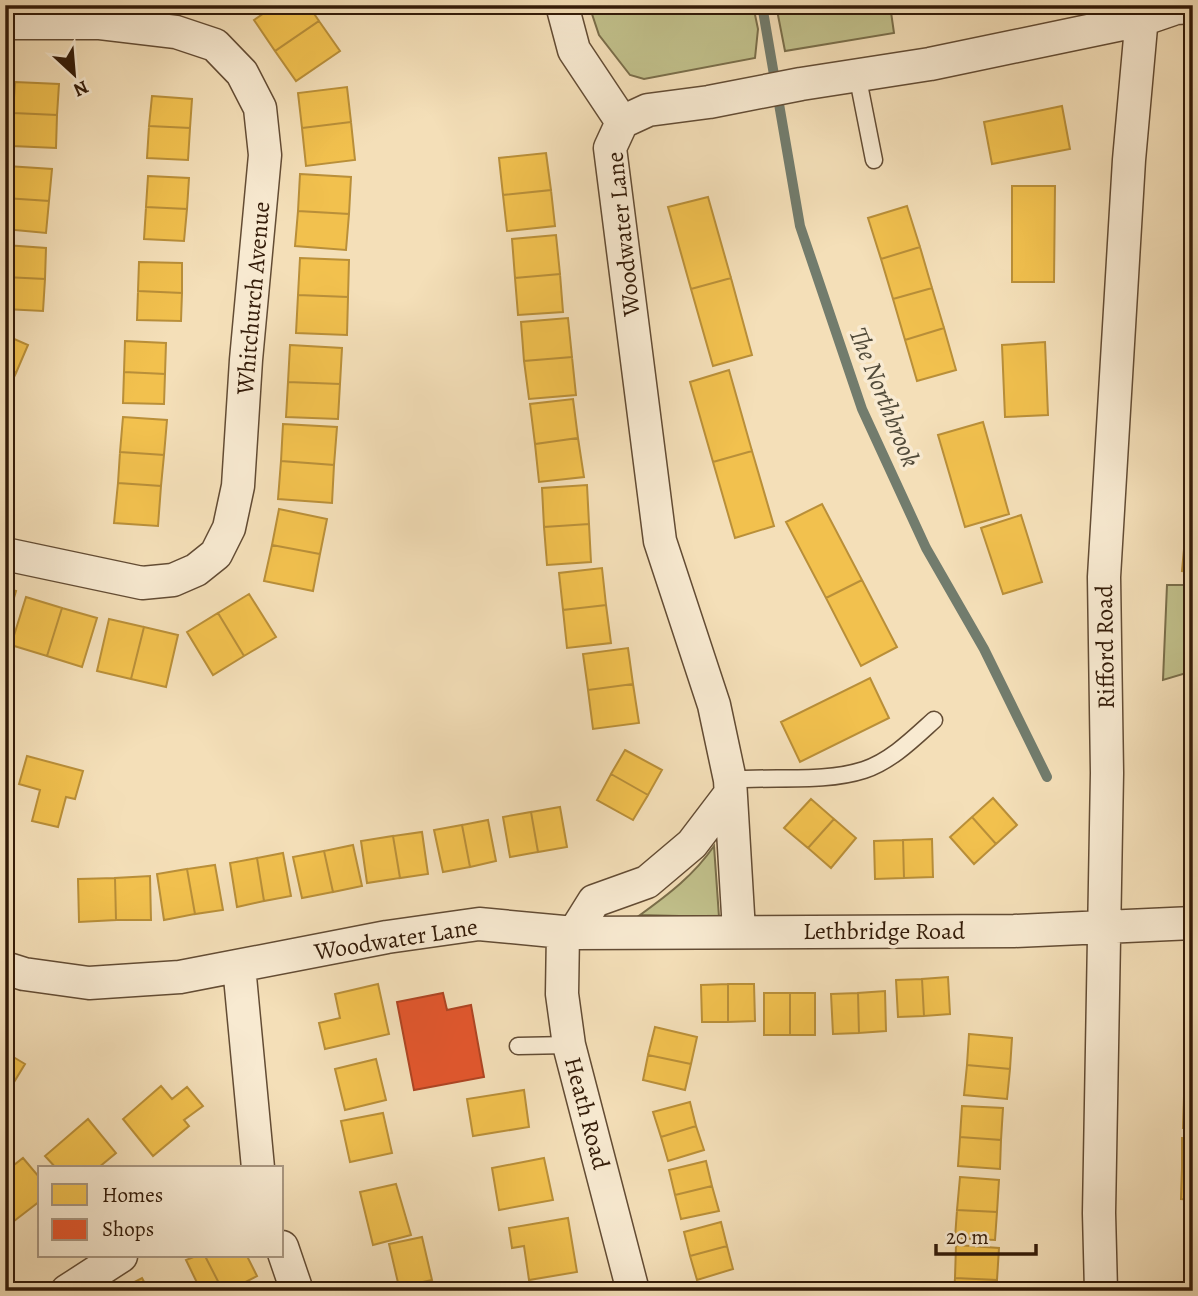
<svg xmlns="http://www.w3.org/2000/svg" width="1198" height="1296" viewBox="0 0 1198 1296" font-family="Alegreya,serif">
<rect width="100%" height="100%" fill="#f4dfb8"/>
<filter id="stains"><feTurbulence type="fractalNoise" baseFrequency=".00286" numOctaves="4"/><feColorMatrix values="0 0 0 0 .2 0 0 0 0 .09 0 0 0 0 .02 0 0 0 .5 -.17"/></filter>
<radialGradient id="worn" r=".72"><stop offset=".6" stop-color="#630" stop-opacity="0"/><stop offset="1" stop-color="#630" stop-opacity=".3"/></radialGradient>
<path fill="#c1c08b" stroke="#7a6e4a" stroke-width="2" d="M589,5H753L758,29L755,58L644,79L630,75L599,35Z
M776,5H890L894,33L785,51Z
M1167,585H1193V671L1163,680Z
M714,846L719,917L640,915C669,894 694,875 714,846Z"/>
<path fill="#f2c14e" stroke="#b98f39" stroke-width="2" d="M276,5H308L319,21L275,51L254,20Z
M319,21L340,51L296,81L275,51Z
M15,82L59,84L57,115L13,113Z
M347,87L351,122L302,128L298,93Z
M152,96L192,99L190,128L149,126Z
M1062,106L1070,149L992,164L984,122Z
M13,113L57,115L56,148L12,146Z
M351,122L355,160L306,166L302,128Z
M149,126L190,128L188,160L147,158Z
M546,153L551,190L503,195L499,158Z
M7,166L52,169L49,201L5,198Z
M300,174L351,177L349,214L298,211Z
M148,176L189,178L187,209L146,207Z
M1012,186H1055L1054,282H1012Z
M551,190L555,226L507,231L503,195Z
M708,197L731,278L691,289L668,207Z
M5,198L49,201L46,233L5,229Z
M907,206L920,247L881,259L868,218Z
M146,207L187,209L184,241L144,239Z
M298,211L349,214L346,250L295,246Z
M556,235L560,274L515,278L512,239Z
M5,245L46,248L45,279L5,277Z
M920,247L932,288L893,299L881,259Z
M300,258L349,260L348,297L298,295Z
M139,262L182,263V293L138,291Z
M560,274L563,312L518,315L515,278Z
M5,277L45,279L43,311L5,309Z
M731,278L752,355L713,366L691,289Z
M932,288L944,328L905,340L893,299Z
M138,291L182,293L181,321L137,320Z
M298,295L348,297L347,335L296,333Z
M568,318L572,357L524,361L521,322Z
M944,328L956,370L917,381L905,340Z
M5,335L28,345L16,373L5,368Z
M125,341L166,343L165,374L124,372Z
M1045,342L1048,415L1005,417L1002,345Z
M290,345L342,348L340,384L288,382Z
M572,357L576,395L529,399L524,361Z
M5,368L16,373L5,396Z
M729,370L752,451L713,462L690,382Z
M124,372L165,374L164,404L123,403Z
M288,382L340,384L338,419L286,417Z
M573,399L578,438L535,444L530,404Z
M123,417L167,420L164,455L120,452Z
M983,422L1009,514L965,527L938,435Z
M283,424L337,427L334,465L281,461Z
M578,438L584,477L539,482L535,444Z
M1189,439H1193V471H1188Z
M752,451L774,526L735,538L713,462Z
M120,452L164,455L161,486L118,483Z
M281,461L334,465L332,503L278,499Z
M1188,471H1193V500H1187Z
M118,483L161,486L158,526L114,523Z
M587,485L589,524L544,527L542,488Z
M822,504L862,580L826,598L786,522Z
M1187,508H1193V538H1185Z
M279,509L327,519L320,554L272,545Z
M1021,515L1042,582L1003,594L981,528Z
M589,524L591,562L547,565L544,527Z
M1185,538H1193V572L1182,571Z
M272,545L320,554L313,591L264,581Z
M602,568L606,605L563,610L559,573Z
M862,580L897,647L861,666L826,598Z
M5,588L16,591L5,629Z
M249,594L276,637L244,656L218,613Z
M26,597L62,608L47,656L11,645Z
M606,605L611,643L567,648L563,610Z
M62,608L97,618L82,667L47,656Z
M218,613L244,656L213,675L187,632Z
M109,619L144,627L131,679L97,671Z
M144,627L178,635L166,687L131,679Z
M628,648L633,684L588,690L583,654Z
M870,678L889,718L800,762L781,722Z
M633,684L639,723L593,729L588,690Z
M625,750L662,770L648,795L611,774Z
M27,756L83,771L75,799L66,797L58,827L32,821L40,790L19,784Z
M611,774L648,795L633,820L597,800Z
M993,798L1017,825L996,844L972,817Z
M811,799L834,819L808,848L784,828Z
M560,807L567,847L538,852L531,812Z
M531,812L538,852L510,857L503,817Z
M972,817L996,844L974,864L950,837Z
M834,819L856,838L831,868L808,848Z
M488,820L496,861L470,867L462,825Z
M462,825L470,867L443,872L434,830Z
M422,832L428,874L400,878L393,836Z
M393,836L400,878L367,883L361,841Z
M932,839L933,877L904,878L903,840Z
M903,840L904,878L875,879L874,841Z
M353,845L362,886L333,892L324,851Z
M324,851L333,892L302,898L293,857Z
M283,853L291,896L264,901L257,858Z
M257,858L264,901L237,907L230,863Z
M215,865L223,910L195,914L187,869Z
M187,869L195,914L164,920L157,874Z
M150,876L151,920H116L115,878Z
M115,878L116,920L79,922L78,879Z
M948,977L950,1014L924,1016L922,979Z
M922,979L924,1016L898,1017L896,980Z
M378,984L389,1034L325,1049L319,1023L340,1018L335,994Z
M728,984V1022H702L701,985Z
M728,984H754L755,1021L728,1022Z
M885,991L886,1031L859,1033L858,993Z
M764,993H790V1035H764Z
M790,993H815V1035H790Z
M858,993L859,1033L833,1034L831,994Z
M655,1027L697,1037L691,1064L648,1055Z
M969,1034L1012,1038L1010,1069L967,1065Z
M5,1052L25,1064L5,1097Z
M648,1055L691,1064L685,1090L643,1080Z
M376,1059L386,1100L345,1110L335,1069Z
M1186,1063H1193V1097H1184Z
M967,1065L1010,1069L1007,1099L964,1095Z
M161,1086L172,1099L187,1087L203,1106L184,1120L189,1126L153,1156L123,1119Z
M524,1090L529,1127L473,1136L467,1099Z
M1184,1097H1193V1128H1183Z
M690,1102L696,1126L661,1137L653,1112Z
M962,1106L1003,1108L1001,1140L960,1137Z
M383,1113L392,1153L350,1162L341,1121Z
M88,1119L116,1153L98,1168H56L45,1156Z
M696,1126L704,1150L668,1161L661,1137Z
M960,1137L1001,1140L1000,1169L958,1166Z
M1182,1138H1193V1168H1182Z
M23,1158L40,1178V1201L5,1228V1172Z
M544,1158L553,1200L499,1210L492,1168Z
M706,1161L712,1186L675,1195L669,1170Z
M1182,1168H1193V1200L1181,1199Z
M960,1177L999,1180L997,1212L957,1210Z
M396,1184L411,1235L373,1245L360,1192Z
M712,1186L719,1211L681,1219L675,1195Z
M957,1210L997,1212L995,1240L955,1238Z
M568,1218L577,1272L529,1280L524,1246L512,1248L509,1228Z
M721,1222L727,1246L690,1256L684,1232Z
M422,1237L432,1280L399,1287L389,1244Z
M956,1245L999,1248L997,1280L955,1278Z
M727,1246L733,1269L697,1280L690,1256Z
M196,1256H205L223,1291H201L186,1260Z
M205,1256H247L257,1276L228,1291H223Z
M142,1278L149,1291H117Z
M955,1278L997,1280V1291H954Z
M737,1283L739,1291H703Z"/>
<path fill="#e4572e" stroke="#af4523" stroke-width="2" d="M443,993L447,1010L471,1005L484,1077L414,1090L397,1002Z"/>
<g fill="none" stroke-linecap="round" stroke-linejoin="round">
<path stroke="#727c6d" stroke-width="10" d="M762,5L800,226L862,409L926,548L984,649L1047,777"/>
<defs>
<path id="service" d="M857,74L874,160
M730,780C772,776 824,783 864,770C891,761 913,739 934,720
M518,1046L569,1045"/>
<path id="minor" d="M562,5L574,50L622,122
M5,23H100L176,32L215,45L242,73L260,108L265,155L246,360L238,486L229,528L216,554L196,570L173,580L142,583L5,554
M739,931L730,780L714,705L660,541L610,148L622,122L648,110L709,102L801,84L930,64L1141,20L1176,8L1193,7
M563,932L562,994L569,1045L633,1291
M574,933L594,901L647,882L692,844L730,794
M239,966L258,1168
M5,968L24,974L89,983L180,977L387,937L479,924L574,933L1014,931L1193,923
M282,1247L297,1291
M67,1291L121,1256
M1101,1291L1099,1213L1107,773L1104,577L1129,160L1143,5"/>
</defs>
<use href="#service" stroke="#634c34" stroke-width="19"/>
<use href="#minor" stroke="#634c34" stroke-width="35"/>
<use href="#service" stroke="#f8ead1" stroke-width="16"/>
<use href="#minor" stroke="#f8ead1" stroke-width="32"/>
</g>
<g text-anchor="middle" stroke-width="7" stroke-linejoin="round" paint-order="stroke">
<g font-size="24" fill="#331b08" stroke="#f8ead1">
<text transform="translate(623 234) rotate(-96)" y="8">Woodwater Lane</text>
<text transform="translate(253 298) rotate(-85)" y="8">Whitchurch Avenue</text>
<text transform="translate(1105 647) rotate(-91)" y="8">Rifford Road</text>
<text x="884" y="939">Lethbridge Road</text>
<text transform="translate(396 939) rotate(-9)" y="8">Woodwater Lane</text>
<text transform="translate(587 1113) rotate(75)" y="8">Heath Road</text>
</g>
<g font-size="26" font-style="italic" fill="#524b3a" stroke="#f8ead1">
<text transform="translate(885 397) rotate(68)" y="9">The Northbrook</text>
</g>
</g>
<rect width="1198" height="1296" fill="none" stroke="#f4dfb8" stroke-width="28"/>
<rect x="7" y="7" width="1184" height="1282" fill="none" stroke="#331b08" stroke-width="3.5"/>
<rect x="14" y="14" width="1170" height="1268" fill="none" stroke="#331b08" stroke-width="2"/>
<rect x="38" y="1166" width="245" height="91" fill="#f8ead1" stroke="#a99781" stroke-width="2"/>
<rect x="52" y="1184" width="35" height="21" fill="#f2c14e" stroke="#a99781" stroke-width="2"/>
<text x="102" y="1202" font-size="21" fill="#331b08">Homes</text>
<rect x="52" y="1219" width="35" height="21" fill="#e4572e" stroke="#a99781" stroke-width="2"/>
<text x="102" y="1236" font-size="21" fill="#331b08">Shops</text>
<g transform="translate(74 74) rotate(154)" stroke="#f8ead1" stroke-width="5" paint-order="stroke">
<path d="M0-5L12 26L0 18L-12 26Z" fill="#331b08"/>
<text y="-10" font-size="19" font-weight="bold" text-anchor="middle" fill="#331b08">N</text>
</g>
<path d="M936 1244v10h100v-10" fill="none" stroke="#331b08" stroke-width="3.5"/>
<text x="946" y="1244" font-size="21" fill="#331b08" stroke="#f8ead1" stroke-width="5" paint-order="stroke">20 m</text>
<rect width="100%" height="100%" filter="url(#stains)"/>
<rect width="100%" height="100%" fill="url(#worn)"/>
</svg>
